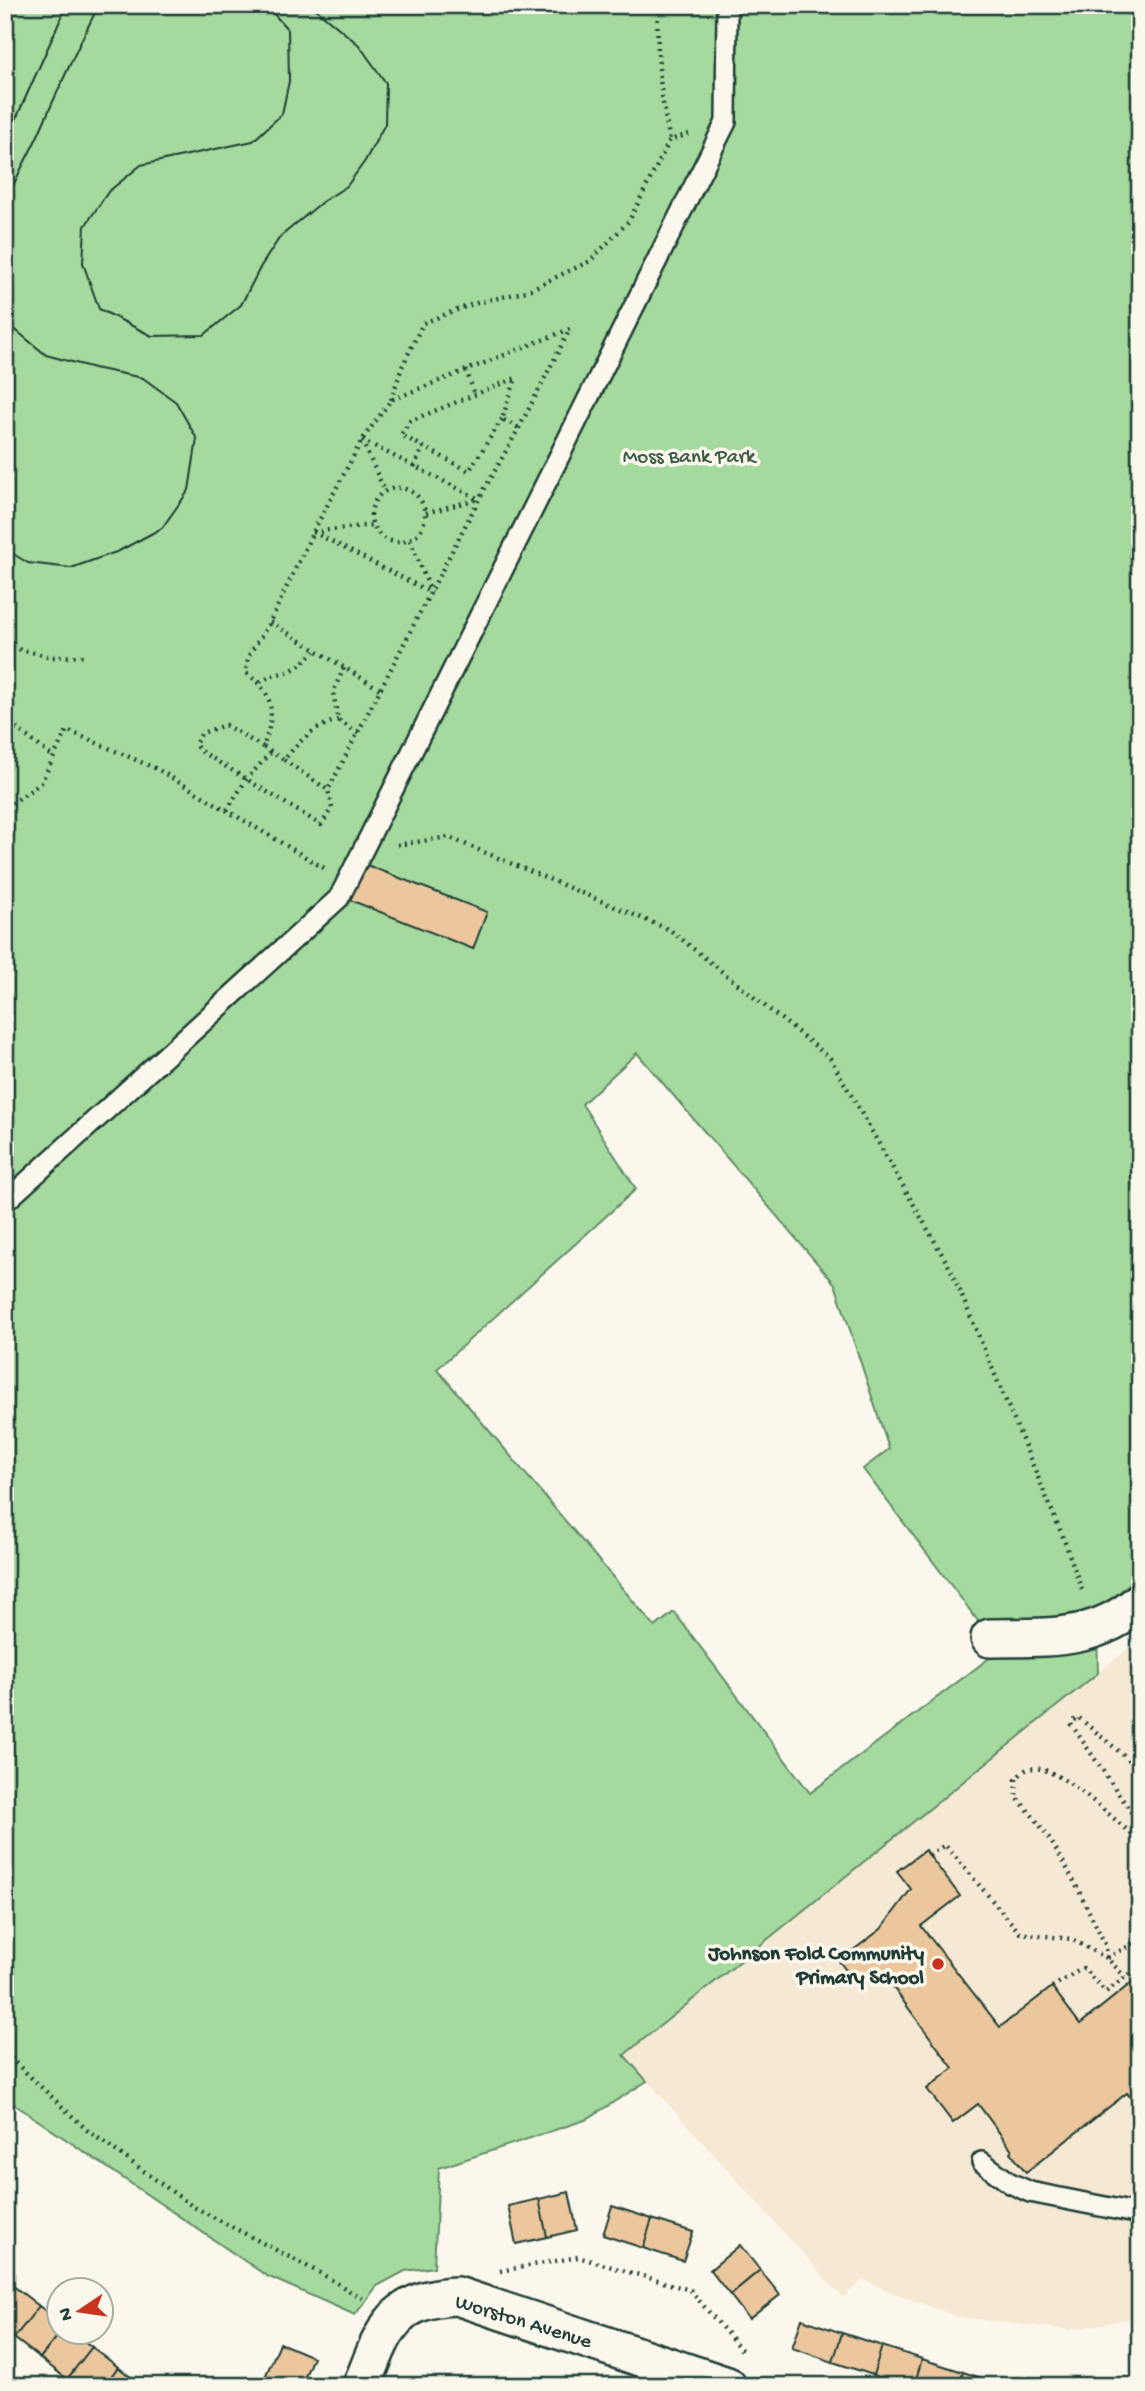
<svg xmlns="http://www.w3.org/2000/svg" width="1145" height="2391" viewBox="0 0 1145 2391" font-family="'Gochi Hand',sans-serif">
<rect width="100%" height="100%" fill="#fbf7ec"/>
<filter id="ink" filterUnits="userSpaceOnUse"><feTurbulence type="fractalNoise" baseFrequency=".0143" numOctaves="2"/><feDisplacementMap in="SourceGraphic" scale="14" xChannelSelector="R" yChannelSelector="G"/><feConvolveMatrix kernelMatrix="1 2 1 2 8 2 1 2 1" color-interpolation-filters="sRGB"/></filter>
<g filter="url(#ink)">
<path fill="#f6e9d4" d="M1140,1639V2317L1069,2330L958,2317L876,2286L864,2279L843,2298L624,2055L847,1872Z"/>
<path fill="#a4da9d" stroke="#628c68" stroke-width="2" fill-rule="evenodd" d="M5,5H1140V1574L1092,1617L1097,1630L1098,1673L624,2055L647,2081L585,2120L439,2168L434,2267L405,2271L377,2286L355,2315L267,2276L5,2098ZM637,1053L835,1284L889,1449L863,1469L1000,1650L810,1793L674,1612L655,1627L437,1369L636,1189L582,1104Z"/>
<path fill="#ecc79d" stroke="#1f3d34" stroke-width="2" d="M364,864L487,912L473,949L350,900Z
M925,1850L960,1896L921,1926L1000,2027L1052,1987L1080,2024L1135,1980L1140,1986V2109L1127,2093L1026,2172L1010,2152L1012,2150L978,2104L953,2123L927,2089L953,2068L880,1970L861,1984L851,1971L848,1973L839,1961L881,1929L911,1889L897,1871Z
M569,2192L577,2230L547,2237L539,2199Z
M539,2199L547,2237L516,2244L508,2206Z
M612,2206L652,2219L643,2248L603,2235Z
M652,2219L693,2232L683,2261L643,2248Z
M740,2245L760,2270L730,2295L710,2270Z
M760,2270L780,2295L749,2319L730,2295Z
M12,2285L39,2306L14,2338L5,2331V2294Z
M39,2306L60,2321V2332H61L40,2358L14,2338Z
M802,2319L842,2333L833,2362L792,2348Z
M61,2332H73L92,2347L67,2379L40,2358Z
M842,2333L882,2346L873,2375L833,2362Z
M280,2343L313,2357L301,2386H285L265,2377Z
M882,2346L922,2359L914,2386H907L873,2375Z
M92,2347L118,2367L104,2386H76L67,2379Z
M922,2359L963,2372L959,2386H914Z
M118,2367L142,2386H104Z
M963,2372L1003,2385V2386H959Z"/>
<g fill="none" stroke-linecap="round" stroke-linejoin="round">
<defs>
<path id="lane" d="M5,1202L339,898L726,122L727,5
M982,2162L1010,2183L1030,2192L1140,2214"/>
<path id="street" d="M990,1638C1046,1637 1095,1642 1140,1602
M362,2386C383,2332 392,2298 457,2296L727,2386"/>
</defs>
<use href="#lane" stroke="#1f3d34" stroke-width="24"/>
<use href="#street" stroke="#1f3d34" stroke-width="42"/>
<path stroke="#1f3d34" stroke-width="4.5" stroke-dasharray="2 5" stroke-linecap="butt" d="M658,5C656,50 660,97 670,140L689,134
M5,20L12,5
M466,370L475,395
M391,400L402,367L423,323L473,304L527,291L590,261L629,221L670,140
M502,419L469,471L401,435L410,421L516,378L502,419L519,428
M362,440L479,499
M362,441L385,491
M414,467L423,447
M371 515a27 27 0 1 1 54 0a27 27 0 1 1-54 0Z
M426,513L478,499
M313,532L432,593
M313,532L372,525
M410,540L431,592
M270,622L381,690
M5,646L52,657L87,656
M344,668L333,692L338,720L358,733
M260,682C269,676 276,675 287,672C298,668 307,659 315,651
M5,719L53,757
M263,747L225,725L202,733L195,744L199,750L321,825L332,808L328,790
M284,760L328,790L479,499L519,428L570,329L391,400L362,440L313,532L270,622L248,657L246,673C276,694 275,715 263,747L284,760C300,740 313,727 338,720
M5,804H11L41,783L67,730L157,769L324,868
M227,810L246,780L271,752
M397,845L448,837L670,930L830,1058L951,1270L1063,1537L1083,1593
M1140,1769L1078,1717L1071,1724L1140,1825
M929,1855L945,1845L1020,1933L1071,1939L1107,1958L1125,1977
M1107,1958L1106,1946C1080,1894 1057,1839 1016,1797V1779C1019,1776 1024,1770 1028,1769C1056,1760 1118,1825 1140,1840
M1107,1958L1140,1940
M1052,1987L1083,1968L1106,1992L1131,1972L1140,1981
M5,2053L87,2130L192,2206L320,2273L365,2300
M500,2271L578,2257L690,2290L744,2353"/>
<use href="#lane" stroke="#fbf7ec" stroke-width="19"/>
<use href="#street" stroke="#fbf7ec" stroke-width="37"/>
<path stroke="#1f3d34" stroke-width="2" d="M266,5L288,30L289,81L282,114L253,141L141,165L108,192L85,226L83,263L99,309L152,336L204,335L241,305L261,266L280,237L322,202L347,186L365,161L385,124L386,83L359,45L311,5
M5,156L11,130L67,5
M5,207C13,180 28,158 39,133C58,90 77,47 99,5
M5,315L12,327L46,355L94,368L143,378L176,402L197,439L189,490L162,528L119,551L71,568L28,563L5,549"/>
</g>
</g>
<circle fill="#c8321e" stroke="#fbf7ec" stroke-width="2.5" cx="938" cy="1964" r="7"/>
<g text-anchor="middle" stroke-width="7" stroke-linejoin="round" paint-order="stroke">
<g font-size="21" fill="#3a5c49" stroke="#fbf7ec">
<text x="689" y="462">Moss Bank Park</text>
</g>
<g font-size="21" font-weight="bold" fill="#1f3d34" stroke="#fbf7ec" text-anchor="end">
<text x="924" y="1959">Johnson Fold Community<tspan x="924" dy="24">Primary School</tspan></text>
</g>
<g font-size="21" fill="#1f3d34" stroke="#fbf7ec">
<text transform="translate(524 2320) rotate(17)" y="7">Worston Avenue</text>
</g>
</g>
<rect width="1145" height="2391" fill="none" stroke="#fbf7ec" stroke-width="28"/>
<rect x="14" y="14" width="1117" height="2363" fill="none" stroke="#1f3d34" stroke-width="2.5" filter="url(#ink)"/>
<g transform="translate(80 2311) rotate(257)"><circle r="33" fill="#fbf7ec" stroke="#a3ada2" stroke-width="2"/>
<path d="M0-5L12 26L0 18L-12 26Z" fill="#c8321e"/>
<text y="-10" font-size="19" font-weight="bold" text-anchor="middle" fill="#1f3d34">N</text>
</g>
</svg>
